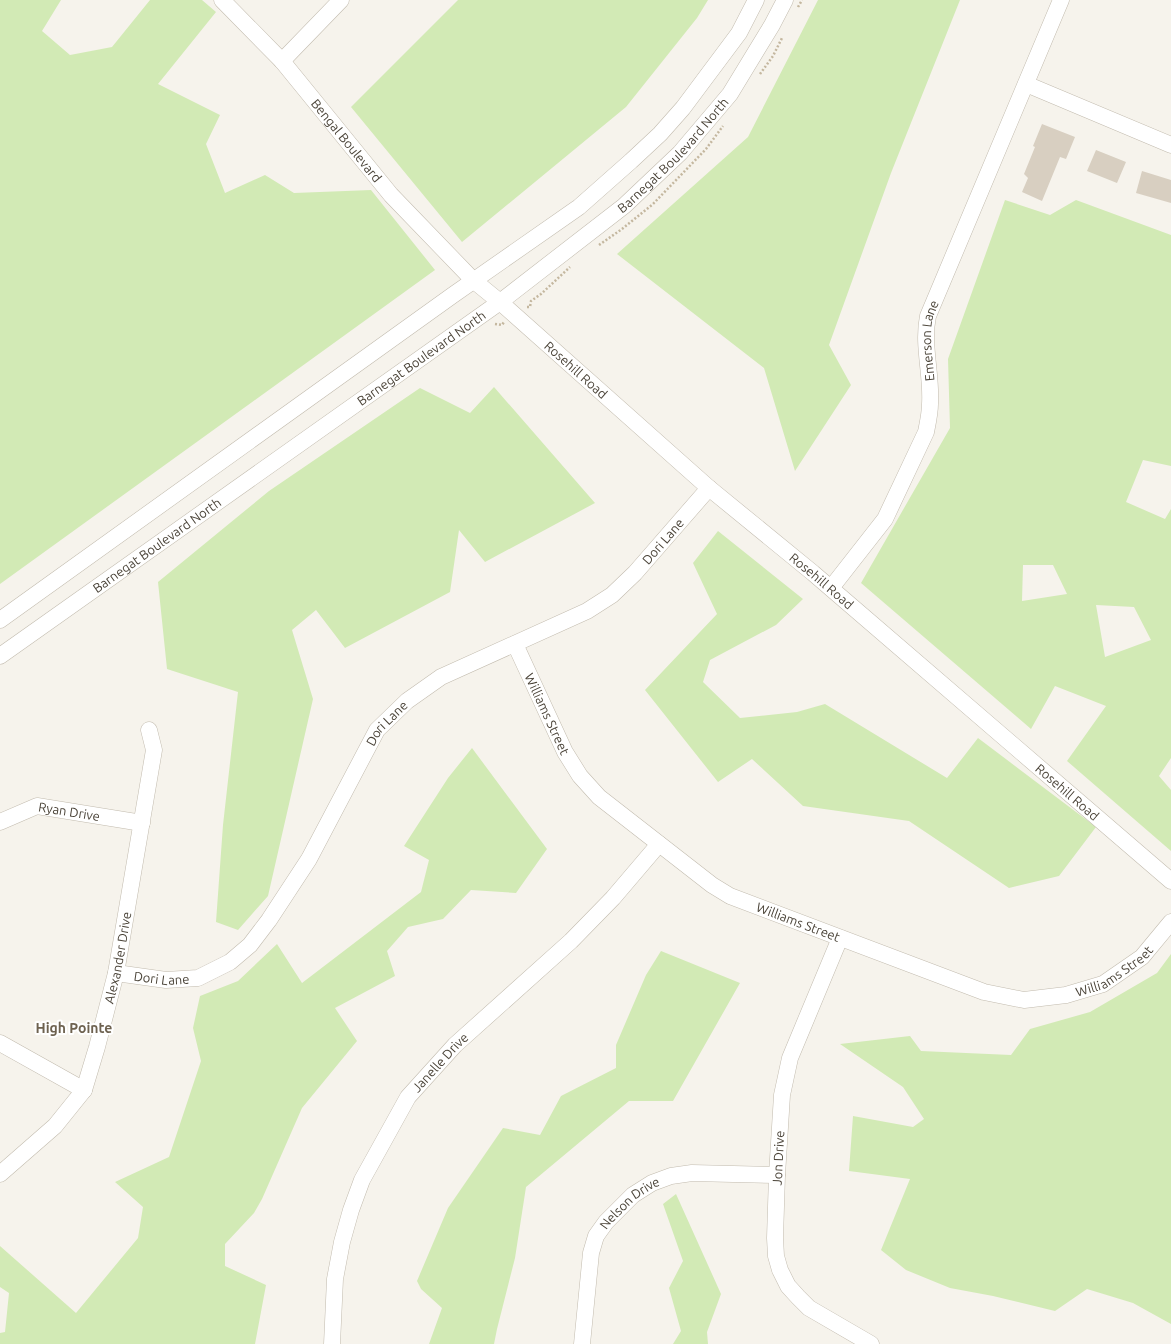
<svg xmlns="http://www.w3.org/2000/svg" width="1171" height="1344" viewBox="0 0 1171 1344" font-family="Ubuntu,sans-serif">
<rect width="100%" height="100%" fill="#f6f3ec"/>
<path fill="#d2eab5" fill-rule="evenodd" d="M0,0H61L42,31L70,55L112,47L150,0H202L216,12L158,84L220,115L206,144L225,193L265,175L294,193L371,190L435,270L0,584Z
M458,0H708L697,18L626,107L462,242L351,107Z
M818,0H960L891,173L829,345L851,385L795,471L764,368L617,254L748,137Z
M1005,200L1050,215L1076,200L1171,235V466L1143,460L1126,502L1165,519L1171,509V758L1159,776L1171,790V851L1067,761L1106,706L1055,686L1031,729L861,583L950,428L948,359ZM1023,565H1053L1067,594L1022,601ZM1096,605L1134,607L1151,640L1105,657Z
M494,387L595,503L485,562L459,530L450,592L345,648L316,610L292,630L313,699L268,896L238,930L216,922L223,825L238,692L167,669L158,582L269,491L420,388L470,413Z
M718,531L803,599L776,625L710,660L703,682L740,718L797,712L825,704L947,778L978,738L1096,827L1059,876L1009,888L909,821L803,806L752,759L718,782L645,690L717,614L693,563Z
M472,748L547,849L516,893L471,890L443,919L408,927L387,951L395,976L335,1008L357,1041L302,1108L262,1199L254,1213L225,1244V1266L266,1285L255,1344H0V1333L5,1332L9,1293L0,1287V1246L76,1313L138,1238L143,1207L115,1182L169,1157L201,1061L193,1028L200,996L238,981L277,944L302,983L421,892L429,860L404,846L448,778Z
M661,951L740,983L673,1101H629L526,1187L515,1258L497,1329L494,1344H429L442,1308L421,1289L417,1281L448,1208L503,1128L540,1135L561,1096L616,1068V1045L646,975Z
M1171,954V1324L1133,1303L1087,1289L1055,1311L993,1296L950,1288L906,1270L881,1250L910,1179L849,1171L853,1116L913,1127L924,1119L903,1087L840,1044L910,1036L921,1051L1011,1055L1030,1029L1090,1012L1157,973Z
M676,1194L721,1294L707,1332L708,1344H673L681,1331L669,1288L683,1261L663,1204Z"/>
<path fill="#d8cfc1" d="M1042,124L1075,137L1066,159L1060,157L1042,201L1022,192L1028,178L1024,174L1035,147L1033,146Z
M1096,150L1126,162L1117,183L1087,171Z
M1142,171L1171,180V203L1136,193Z"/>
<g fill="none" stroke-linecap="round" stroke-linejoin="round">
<defs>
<g id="minor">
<path id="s1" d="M222,0L282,61L391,195L473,280L500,302L709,488L813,573L1171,881"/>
<path d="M282,61L341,0"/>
<path d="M1026,84L1171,145"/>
<path id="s2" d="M831,588L885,519L926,432C928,422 930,413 930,404C932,375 922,345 928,316L1061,0"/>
<path d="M0,620L453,295L579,207L631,161L660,134L683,108L739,33L756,0"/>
<path id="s3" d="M515,644L565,752L580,776L599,797L712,885L730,896L984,992L1024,1000L1066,995L1103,984L1142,957L1171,922"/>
<path id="s4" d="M0,656L500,302L624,206L680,153L730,94L772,25L785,0"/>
<path id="s5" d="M0,822L37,806L142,823"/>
<path d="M840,938L790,1058L782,1095L777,1175L775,1238L776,1256L780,1270L788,1286L798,1297L809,1308L871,1344"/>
<path id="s6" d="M116,973L166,980L198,978L230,962L250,945L269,920L309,859L377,730L407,701L441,677L587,611L612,595L635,573L709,488"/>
<path d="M0,1043L84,1090"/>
<path id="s7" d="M0,1174L55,1126L84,1090L97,1047L116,973L154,750L149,730"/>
<path id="s8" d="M332,1344L335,1279L342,1242L351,1210L362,1180L408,1097L455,1045L571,941L613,898L659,844"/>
<path id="s9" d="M582,1344L591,1253L596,1236L606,1222L633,1195L652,1183L671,1176L692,1173L777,1175"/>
</g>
</defs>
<use href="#minor" stroke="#c2bbae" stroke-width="17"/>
<path stroke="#c4b79f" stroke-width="2.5" stroke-dasharray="2 2" stroke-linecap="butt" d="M798,7L802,0
M760,74L773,56L782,38
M599,245L622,229L653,204L706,149L723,126
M527,307H530L531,301L541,294L570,267
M495,324L502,325L504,322"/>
<use href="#minor" stroke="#fff" stroke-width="16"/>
</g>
<g text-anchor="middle" stroke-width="4" stroke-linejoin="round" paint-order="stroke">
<g font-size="13" fill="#4b4439" stroke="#fff">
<text dy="5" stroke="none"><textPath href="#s1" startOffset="188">Bengal Boulevard</textPath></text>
<text dy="5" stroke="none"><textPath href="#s4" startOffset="840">Barnegat Boulevard North</textPath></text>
<text dy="5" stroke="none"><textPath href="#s2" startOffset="276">Emerson Lane</textPath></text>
<text dy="5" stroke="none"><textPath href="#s4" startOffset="516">Barnegat Boulevard North</textPath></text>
<text dy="5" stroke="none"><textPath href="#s1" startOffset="513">Rosehill Road</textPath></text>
<text dy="5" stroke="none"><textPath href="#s6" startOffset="742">Dori Lane</textPath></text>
<text dy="5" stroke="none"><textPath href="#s4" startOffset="192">Barnegat Boulevard North</textPath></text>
<text dy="5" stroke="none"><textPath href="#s1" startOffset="837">Rosehill Road</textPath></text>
<text dy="5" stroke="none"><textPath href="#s3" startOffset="77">Williams Street</textPath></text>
<text dy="5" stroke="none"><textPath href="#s6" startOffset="406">Dori Lane</textPath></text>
<text dy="5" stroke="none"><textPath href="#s1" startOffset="1161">Rosehill Road</textPath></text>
<text dy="5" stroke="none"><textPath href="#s5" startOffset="73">Ryan Drive</textPath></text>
<text dy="5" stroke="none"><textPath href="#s3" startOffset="413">Williams Street</textPath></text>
<text dy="5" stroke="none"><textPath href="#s7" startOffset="256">Alexander Drive</textPath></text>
<text dy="5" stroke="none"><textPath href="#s3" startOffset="749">Williams Street</textPath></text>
<text dy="5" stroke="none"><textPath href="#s6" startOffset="46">Dori Lane</textPath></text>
<text dy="5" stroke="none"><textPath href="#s8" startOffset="310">Janelle Drive</textPath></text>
<text transform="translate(778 1158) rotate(-87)" y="5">Jon Drive</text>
<text dy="5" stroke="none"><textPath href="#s9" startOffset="157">Nelson Drive</textPath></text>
</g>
<g font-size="14" font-weight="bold" fill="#6e6250" stroke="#fff">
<text x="74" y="1033">High Pointe</text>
</g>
</g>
</svg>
